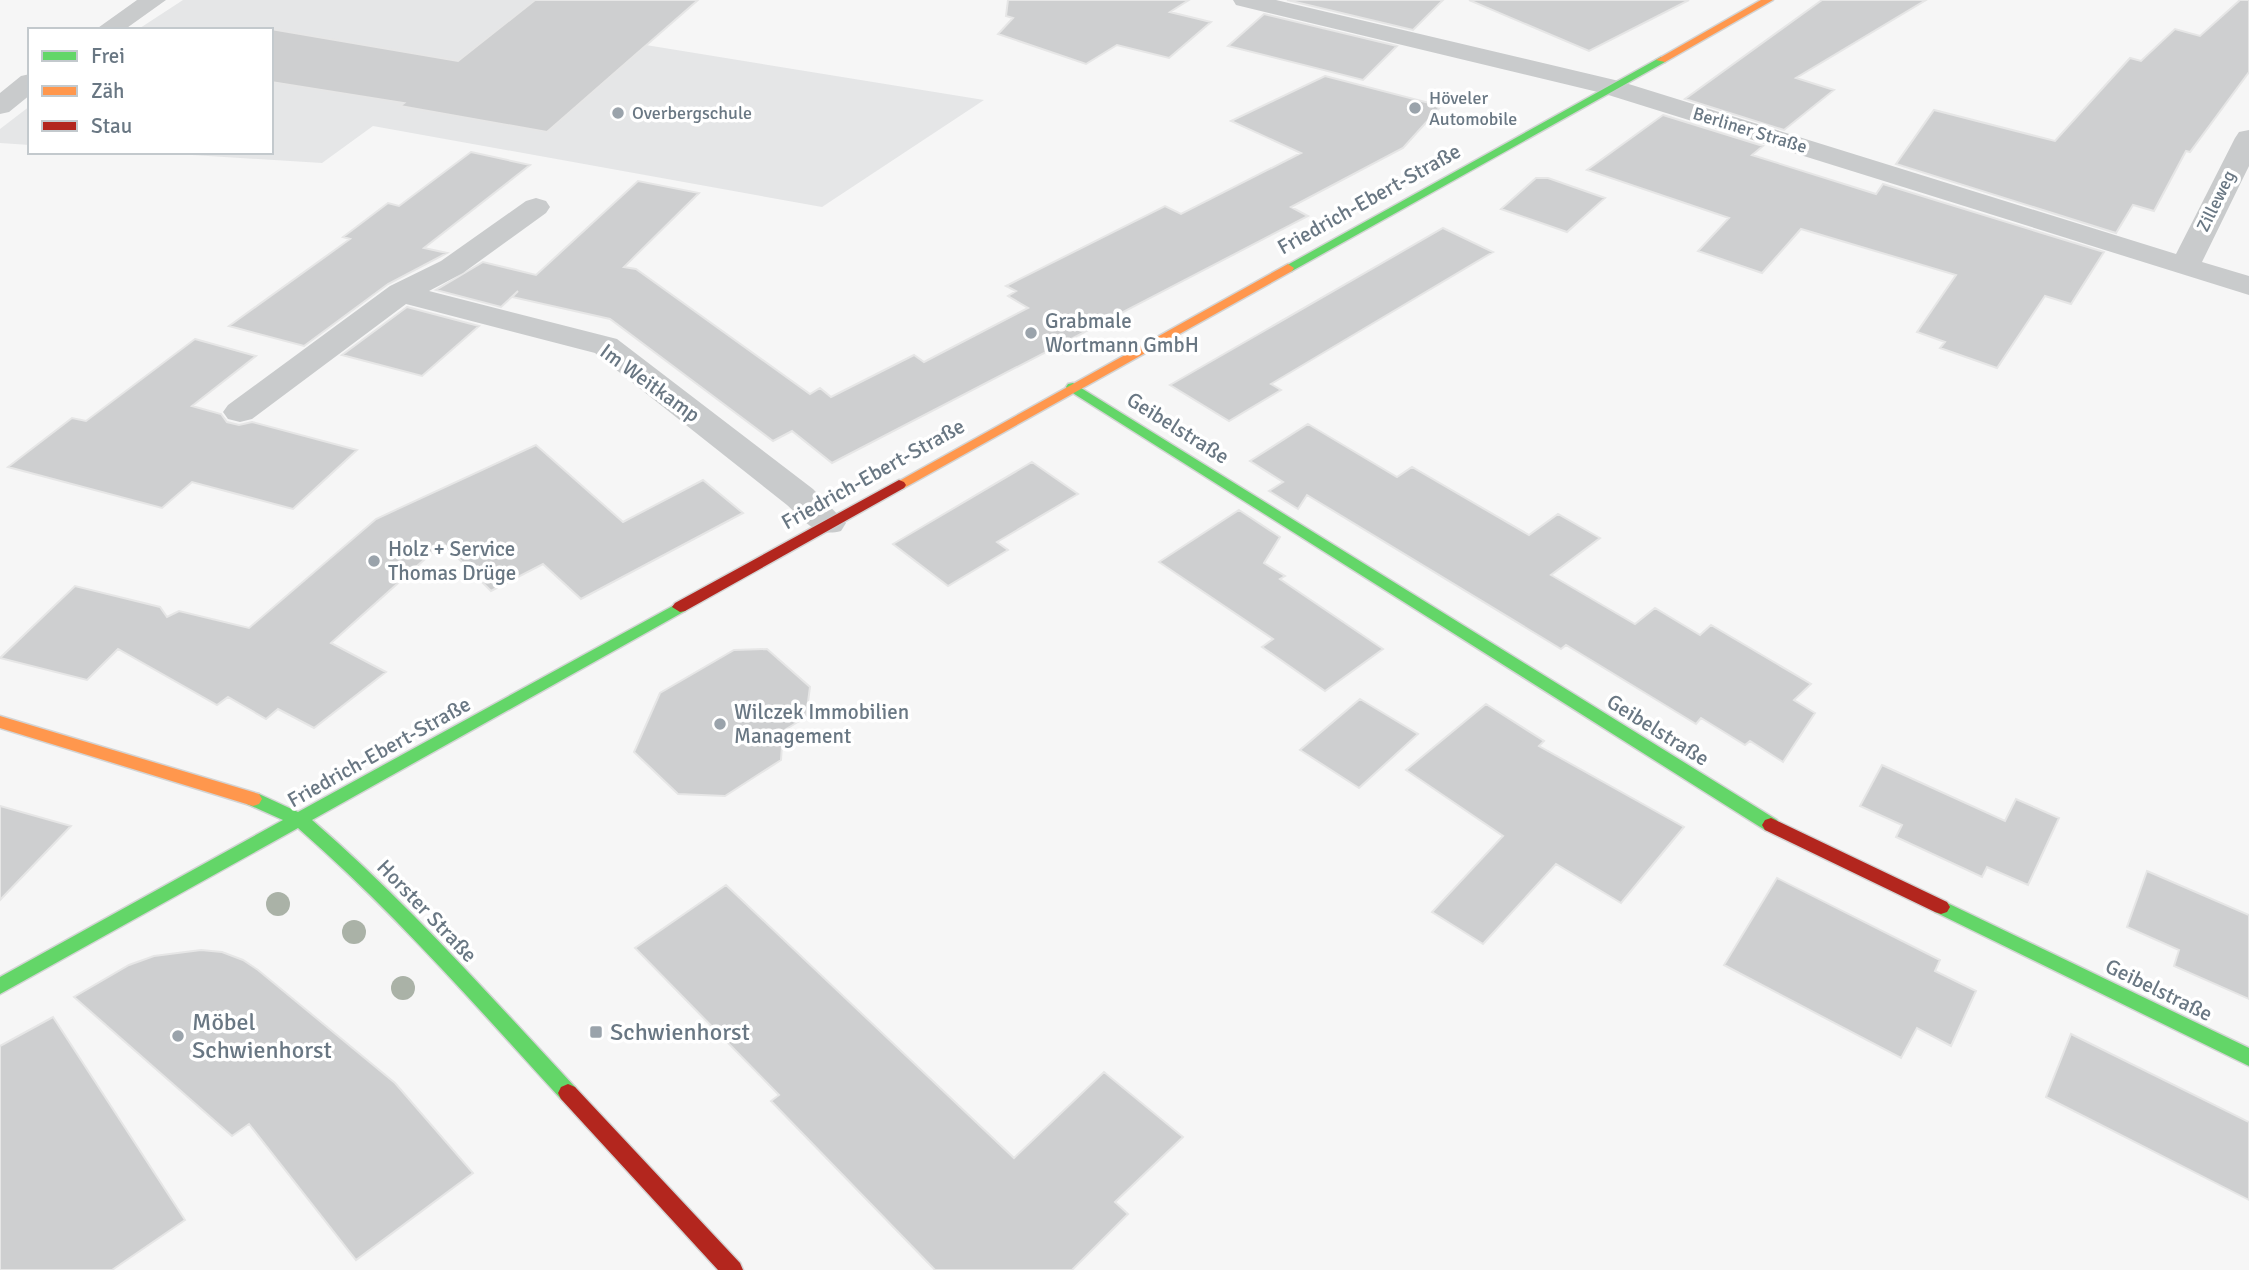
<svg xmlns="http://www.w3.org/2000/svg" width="2249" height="1270" viewBox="0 0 2249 1270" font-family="Signika,sans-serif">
<rect width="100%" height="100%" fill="#f6f6f6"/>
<path fill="#e5e6e7" d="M183,0H579L523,25L984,100L822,207L373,126L322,163L144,152H271V30H137Z
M30,106V145L0,143V129Z"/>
<path fill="#cecfd0" stroke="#e6e6e6" stroke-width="2" d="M535,0H698L547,132L400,106L404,103L271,82V29L458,61Z
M1008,0H1189L1170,12L1211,22L1169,58L1117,45L1086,64L998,34L1013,18L1006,16Z
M1287,0H1443L1413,30Z
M1469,0H1689L1589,51Z
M1822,0H1926L1796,78L1834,90L1784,130L1685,99Z
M2240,0H2249V72L2190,152L2186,151L2154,211L2133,205L2116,233L1896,164L1934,110L2055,141L2130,58L2141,61L2175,29L2200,36Z
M1264,14L1397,46L1363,80L1228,46Z
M1325,76L1441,106L1403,148L1291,207L1308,216L832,463L792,431L773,441L610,319L512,297L518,291L501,307L436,290L483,262L536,275L638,181L699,193L624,267L636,269L810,394L820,388L831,397L914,355L924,362L1028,308L1008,296L1016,291L1006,286L1165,206L1181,214L1301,153L1231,121Z
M1663,115L1763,146L1752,155L1876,194L1883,184L2104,252L2071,304L2045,296L1997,368L1940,348L1945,342L1917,332L1956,275L1801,229L1762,273L1698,251L1729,218L1587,170Z
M471,152L530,165L424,248L447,253L388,284L304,346L229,326L350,239L343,237L388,203L399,206Z
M1536,178H1548L1605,198L1567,232L1501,209Z
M1443,228L1493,252L1271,384L1281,390L1229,421L1170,385Z
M407,307L479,326L422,376L342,355Z
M195,339L256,356L192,406L221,414L227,422L239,425L252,422L357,450L293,509L192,482L162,508L8,467L72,418L86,421Z
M1308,424L1397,477L1412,467L1529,535L1558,514L1600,538L1551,575L1635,624L1655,608L1700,635L1711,625L1811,684L1794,700L1815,713L1783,762L1750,741L1745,745L1701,718L1696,724L1566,645L1561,649L1307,495L1298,509L1269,491L1283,482L1250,461Z
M536,445L623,522L703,480L743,513L581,599L543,564L491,591L443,543L331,643L386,672L314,728L278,709L266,719L228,697L217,705L118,649L87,680L0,658L75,586L160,607L167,617L179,611L249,628L376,519Z
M1032,462L1078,494L997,542L1008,550L948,586L893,544Z
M1239,510L1280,537L1264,563L1285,576L1280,579L1383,649L1325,691L1262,647L1273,639L1159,562Z
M767,649L810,687L806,717L783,731L781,760L725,796L678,794L634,752L660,693L734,650Z
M1360,699L1418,734L1359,788L1300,750Z
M1486,704L1544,741L1539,746L1684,827L1621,903L1556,864L1483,944L1432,912L1503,836L1406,770Z
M1882,765L2005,821L2016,799L2059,818L2028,885L1987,867L1982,877L1896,837L1902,825L1860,806Z
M0,806L71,826L0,900Z
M2147,871L2249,915V999L2174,966L2179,950L2127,927Z
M1777,878L1940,960L1935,971L1976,991L1951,1046L1917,1028L1901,1058L1724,965Z
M726,885L1014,1158L1104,1072L1183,1137L1115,1202L1128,1214L1072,1270H935L771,1101L779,1095L635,948Z
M201,950L222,952L243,960L258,970L395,1083L473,1173L356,1260L249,1124L232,1136L74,997L129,965L154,956Z
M53,1017L185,1220L112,1270H0V1046Z
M2071,1034L2249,1122V1200L2046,1097Z"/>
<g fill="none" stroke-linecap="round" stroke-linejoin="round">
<defs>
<path id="fast" d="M1661,57L1666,60L1665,62L1292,271L1288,272L1282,268Z
M1073,383L1777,820L1780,825L1777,830L1771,832L1765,830L1068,390L1066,387L1068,384Z
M680,602L685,603L688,607L685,611L312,820C407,902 490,996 575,1087L578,1093L575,1099L568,1102L561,1099C476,1006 393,911 298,828L0,994V977L283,820L247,804L244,799L247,794H259L298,812Z
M1941,900L2249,1048V1066L1935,912L1932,907L1935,902Z"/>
<path id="slow" d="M1761,0H1773L1665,62L1656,60Z
M1288,264L1294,268L1292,271L904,488L899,490L892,485Z
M0,716L259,794L262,799L259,804L253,806L0,728Z"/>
<path id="jam" d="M899,480L904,482L906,485L904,488L685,611L680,612L672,607L675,603Z
M1771,818L1947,902L1950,907L1947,912L1941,914L1935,912L1765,830L1762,825L1765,820Z
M568,1084L575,1087L740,1263L743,1270H718L561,1099L558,1093L561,1087Z"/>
</defs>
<use href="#fast" stroke="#d3d4d4" stroke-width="3"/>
<use href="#slow" stroke="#d3d4d4" stroke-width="3"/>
<use href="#jam" stroke="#d3d4d4" stroke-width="3"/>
<path fill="#c9cbcc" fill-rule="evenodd" d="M137,0H166L124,30H95Z
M1233,0H1276L1619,81L2176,254L2235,138L2239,132L2249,130V166L2202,262L2249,276V295L1602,93L1236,5Z
M30,74V95L9,112L0,114V93L21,76Z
M536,198L546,201L550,207L546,213L463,273L429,291L617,339L813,489L846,523L841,531C816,538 805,521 787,505L595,353L406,304L252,419L240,422L228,419L223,412L228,405L390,286L441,261L526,201Z"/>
<use href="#fast" fill="#63d668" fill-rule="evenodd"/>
<use href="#slow" fill="#ff974d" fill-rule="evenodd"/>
<use href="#jam" fill="#b3261e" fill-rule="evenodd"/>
</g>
<g fill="#aab2a7">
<circle cx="278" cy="904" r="12"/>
<circle cx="354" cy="932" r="12"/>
<circle cx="403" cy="988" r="12"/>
</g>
<g fill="#9aa3ab" stroke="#fff" stroke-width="2.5">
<circle cx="1415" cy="108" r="7"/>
<circle cx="618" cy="113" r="7"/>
<circle cx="1031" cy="333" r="7"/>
<circle cx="374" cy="561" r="7"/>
<circle cx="720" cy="724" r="7"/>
<rect x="589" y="1025" width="14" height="14" rx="3.5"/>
<circle cx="178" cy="1036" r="7"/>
</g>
<g text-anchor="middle" stroke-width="7" stroke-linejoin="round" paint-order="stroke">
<g font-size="18" fill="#697783" stroke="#fff" text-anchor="start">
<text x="1429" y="104">Höveler<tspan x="1429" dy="21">Automobile</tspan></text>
<text x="632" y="119">Overbergschule</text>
</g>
<g font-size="18" fill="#697783" stroke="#fff">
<text transform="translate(1750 130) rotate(17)" y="6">Berliner Straße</text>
<text transform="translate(2216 201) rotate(-64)" y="6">Zilleweg</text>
</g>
<g font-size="21" fill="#697783" stroke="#fff">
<text transform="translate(1369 199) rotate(-29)" y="7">Friedrich-Ebert-Straße</text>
<text transform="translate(650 383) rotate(36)" y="7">Im Weitkamp</text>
<text transform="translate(1178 428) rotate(32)" y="7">Geibelstraße</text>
<text transform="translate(873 474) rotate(-29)" y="7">Friedrich-Ebert-Straße</text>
<text transform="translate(1658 730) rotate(32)" y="7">Geibelstraße</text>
<text transform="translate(379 752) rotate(-29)" y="7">Friedrich-Ebert-Straße</text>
<text transform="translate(427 911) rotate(46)" y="7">Horster Straße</text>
<text transform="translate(2159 990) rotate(26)" y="7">Geibelstraße</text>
</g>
<g font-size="21" fill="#697783" stroke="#fff" text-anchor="start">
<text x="1045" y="328">Grabmale<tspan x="1045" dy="24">Wortmann GmbH</tspan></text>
<text x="388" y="556">Holz + Service<tspan x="388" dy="24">Thomas Drüge</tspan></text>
<text x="734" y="719">Wilczek Immobilien<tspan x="734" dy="24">Management</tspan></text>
</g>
<g font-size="24" fill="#697783" stroke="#fff" text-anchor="start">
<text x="192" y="1030">Möbel<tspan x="192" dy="28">Schwienhorst</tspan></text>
<text x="610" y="1040">Schwienhorst</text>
</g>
</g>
<rect x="28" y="28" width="245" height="126" fill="#ffffff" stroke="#c3c9cd" stroke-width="2"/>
<rect x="42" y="51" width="35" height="10" fill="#63d668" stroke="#c3c9cd" stroke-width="2"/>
<text x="91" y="63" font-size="21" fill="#697783">Frei</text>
<rect x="42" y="86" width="35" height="10" fill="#ff974d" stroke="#c3c9cd" stroke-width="2"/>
<text x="91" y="98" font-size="21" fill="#697783">Zäh</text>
<rect x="42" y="121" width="35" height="10" fill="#b3261e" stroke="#c3c9cd" stroke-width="2"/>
<text x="91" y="133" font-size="21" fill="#697783">Stau</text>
</svg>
